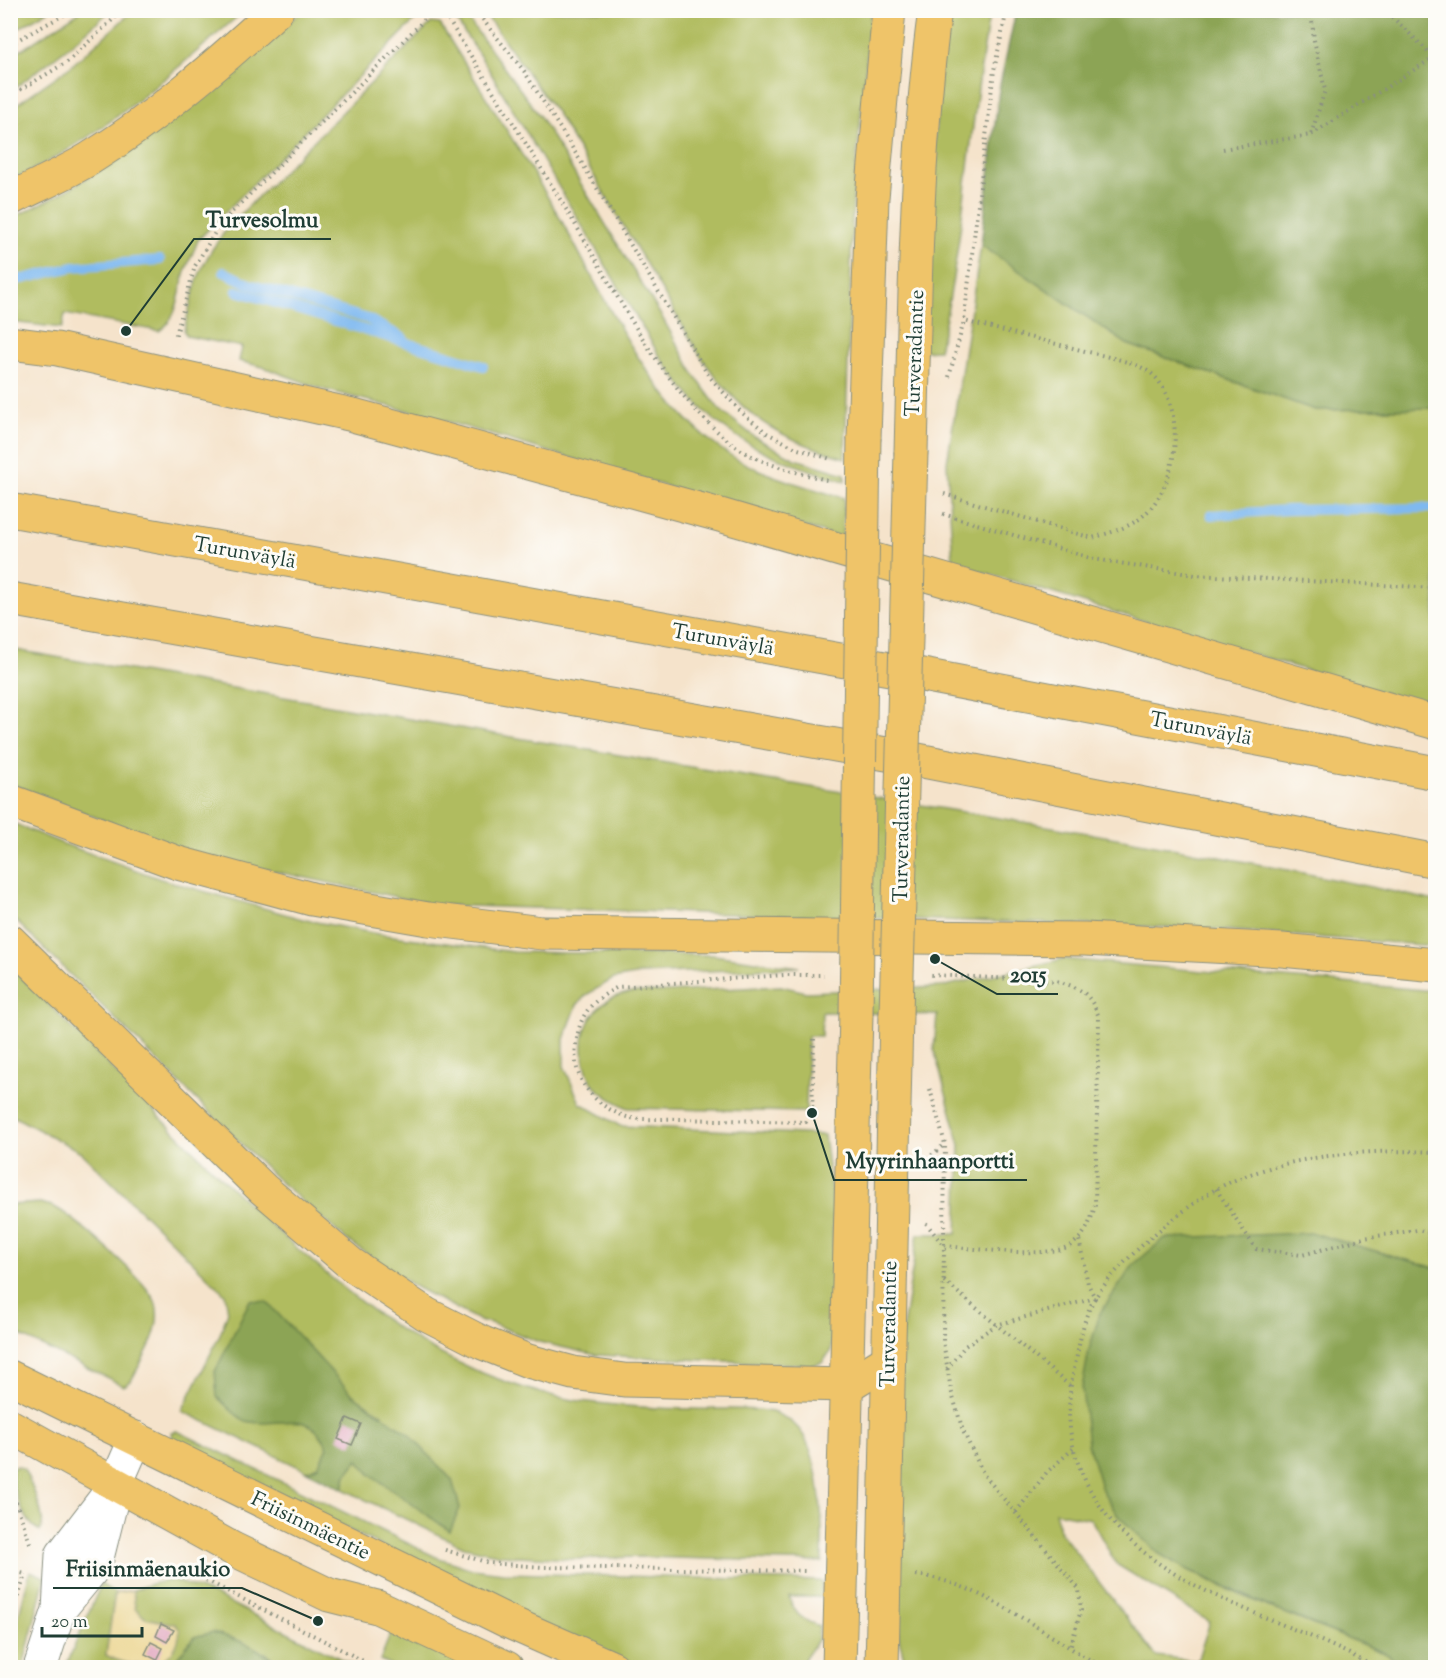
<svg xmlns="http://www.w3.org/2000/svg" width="1446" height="1678" viewBox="0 0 1446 1678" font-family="'Sorts Mill Goudy',serif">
<rect width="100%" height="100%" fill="#fdfcf7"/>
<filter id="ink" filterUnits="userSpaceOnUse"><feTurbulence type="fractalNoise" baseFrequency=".0167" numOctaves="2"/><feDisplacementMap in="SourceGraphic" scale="12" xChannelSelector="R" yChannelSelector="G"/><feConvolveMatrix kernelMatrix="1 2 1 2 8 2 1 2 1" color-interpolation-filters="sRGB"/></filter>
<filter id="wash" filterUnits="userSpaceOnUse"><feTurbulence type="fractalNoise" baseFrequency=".008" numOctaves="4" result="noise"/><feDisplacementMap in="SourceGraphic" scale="24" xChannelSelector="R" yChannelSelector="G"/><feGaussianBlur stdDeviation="1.35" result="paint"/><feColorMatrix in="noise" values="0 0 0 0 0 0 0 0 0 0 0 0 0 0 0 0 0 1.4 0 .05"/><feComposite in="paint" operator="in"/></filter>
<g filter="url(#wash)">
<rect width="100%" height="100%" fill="#f5e3cb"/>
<path fill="#b0bc5e" stroke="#687c49" stroke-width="1.5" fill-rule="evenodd" d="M11,10H48V11L11,33Z
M82,10L110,11L66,49L11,91V54L26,47Z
M133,11H244C171,73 99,141 11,180L10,109L70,67Z
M302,11H424L198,240C194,251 189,261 185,272C179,292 178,320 159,331L65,314L62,328L11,322V218C122,170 211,87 302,11Z
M450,11H462L539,115L663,319L695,376L719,409L756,438L795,459L845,474V481C797,467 751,451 713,419C693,402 678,380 662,360L486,65Z
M483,11H871L853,197L845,458C775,437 743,417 701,357L558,115Z
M944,11H990C969,123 965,238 939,350L920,351Z
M431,23L440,24C479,87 520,149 557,213C602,291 642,388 714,444C751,473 800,485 844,498L842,538L425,415L322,389L263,367L239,361L242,347L187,336L184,331C195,283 199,262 231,224Z
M981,245L1127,344L1315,410L1435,408V709L953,563L947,463Z
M10,649C259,693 507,737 756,778C983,815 1211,851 1435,901V946L1198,928L435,905L187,853L11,784Z
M10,822L61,843L161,879L306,920L378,934L514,952L714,955L799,967L641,974L613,979L586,995L577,1005L564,1039V1066L580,1103L620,1126L824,1135L833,1205L834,1316L831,1350L823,1362L814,1365L596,1355L539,1342L488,1322H482L414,1286L376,1260L347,1240L280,1182L11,916Z
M1063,959L1435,991V1268L1312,1233L1158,1553C1230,1596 1310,1623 1387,1654L1401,1667H906L898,1635L899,1353L918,1234H957L960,1145L934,1050L937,1015L822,1012L821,1036H808L806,1112L628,1108C599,1094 586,1085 583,1051C581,1027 596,1002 620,995C633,990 652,993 666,992C704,990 743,988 781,986L806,992L941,987ZM1055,1512L1091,1519L1116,1564L1210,1622L1197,1661L1156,1656L1061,1533Z
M10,966C98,1052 181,1142 271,1225C333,1281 401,1341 480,1372C512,1385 546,1396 580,1401C618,1406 657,1409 695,1409C720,1410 747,1407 772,1412C779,1414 790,1420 795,1425C822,1449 823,1528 822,1562L639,1557L573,1559L501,1555L464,1547L343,1489L346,1475L357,1459L370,1474L382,1414L353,1395L266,1302L250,1301L215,1372L271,1422C300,1420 313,1418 328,1447L318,1466L307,1471L182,1411L219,1337L228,1312L225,1294L81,1152L11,1115Z
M40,1203C46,1204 52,1206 58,1209C77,1220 151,1284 156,1304C163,1330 142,1359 131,1381L124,1386L11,1331V1205Z
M177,1431L436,1557L472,1569L503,1573L822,1581V1597H789C795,1615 802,1620 819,1626L818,1640L799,1667H644L594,1650L174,1444L171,1432Z
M17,1466L24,1469C30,1482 49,1521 40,1531C24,1523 9,1485 13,1468Z
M30,1571L45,1577L23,1667H11L10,1650Z
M174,1580L212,1594L357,1667H280L267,1653L171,1664L170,1667L65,1668L101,1584L115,1593L106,1655L163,1622L145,1618L135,1608L133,1590L154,1583Z
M390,1635L409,1639L469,1667H395L380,1660Z"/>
<path fill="#8ca455" stroke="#567044" stroke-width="1.5" d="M1016,11H1435V408L1315,410L1127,344L981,245L999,89Z
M1312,1233L1435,1268V1667H1401L1387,1654L1270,1607L1182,1567L1158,1553L1118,1516L1102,1490L1088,1444L1082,1388L1089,1350L1100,1313L1134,1264L1165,1238Z
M250,1300L267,1302L353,1395L409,1434L452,1480L460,1508L450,1531L370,1474L358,1460L346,1475L343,1489L307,1471L318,1466L328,1447C306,1404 282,1430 246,1421C237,1418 225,1404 217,1397L215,1372Z
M213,1632C239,1640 261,1647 280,1667H170L194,1637Z"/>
<path fill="#eeda9e" stroke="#868c69" stroke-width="1.5" d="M133,1590L135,1608L145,1618L175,1624L180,1630C177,1670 134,1671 106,1655L115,1593Z"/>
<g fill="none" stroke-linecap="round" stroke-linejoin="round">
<path stroke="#7fb9f0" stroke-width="10" d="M224,272L249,284L368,319L403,338
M10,279H23L73,267L160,260
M237,291L483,366
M1211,515L1288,510L1436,508"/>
</g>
<g id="blocks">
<path fill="#e5b2c7" d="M347,1418L361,1424L352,1445L338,1439Z
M161,1624L174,1630L167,1642L156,1636Z
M151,1642L163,1648L157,1660L145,1654Z"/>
</g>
</g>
<g filter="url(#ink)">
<use href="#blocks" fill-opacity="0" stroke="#8a9080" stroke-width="1.5"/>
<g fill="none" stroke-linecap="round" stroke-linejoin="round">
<defs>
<path id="minor" d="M59,1610L95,1566L115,1486L136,1438
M40,1668L59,1610L62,1555L115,1486"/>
<path id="major" d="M864,438L872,198L889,10
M911,452C915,305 915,156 935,10
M10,1377L509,1622L613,1668
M10,1426L233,1549L329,1595L377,1607L507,1668
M839,1668L856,1014
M882,1668L896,1014"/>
<path id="highway" d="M10,199C36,186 64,174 89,159C157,117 218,64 277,10
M10,343L57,349L353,415L720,515L1436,723
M10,510L912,673L1436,773
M10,599L892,755L1436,861
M10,801L178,863L312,899L428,919L542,933L1085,939L1282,950L1436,965
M10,941L263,1189L351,1264L426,1314L483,1343L528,1361L573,1373L624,1380L848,1385L887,1361"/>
</defs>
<use href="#minor" stroke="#8a9080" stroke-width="35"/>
<use href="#major" stroke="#8a9080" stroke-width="35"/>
<use href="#highway" stroke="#8a9080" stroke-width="35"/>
<path stroke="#8a9080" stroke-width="4" stroke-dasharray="1.5 4.5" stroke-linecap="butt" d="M442,10C486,80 530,149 572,219C616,291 669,402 740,449C765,466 801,473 830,481
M475,10L524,71L585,168L708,375L741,412L767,433L798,449L831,459
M1311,10L1314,40L1325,90L1311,135
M1382,10L1389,14L1433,56
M10,44L73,10
M10,96L67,62L123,10
M1223,149L1311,135L1436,56
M176,335L195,266L220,224L434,10
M949,377L964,321L994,70L1007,10
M944,494L1092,538C1109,533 1125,529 1139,519C1177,491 1186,420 1160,383C1151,369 1136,365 1121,360L964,321
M943,514L1094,559L1195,575L1436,588
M814,1039L812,1113L806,1122C763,1121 720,1120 678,1119C662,1118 642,1121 627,1117C596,1107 571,1080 576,1046C579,1014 591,1001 618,987L784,975H824
M930,1089L945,1144L943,1341L951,1390L963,1431L984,1475L1079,1589L1081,1610L1070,1649
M927,1159L945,1144
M1216,1189L1256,1249L1302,1255L1364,1238L1417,1230L1436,1234
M926,1223L944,1246C972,1248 1046,1259 1069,1246C1085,1238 1091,1221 1095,1205L1099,1017C1089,993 1083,989 1057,981L931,975
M944,1281L1070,1386
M947,1369L965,1346L996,1325L1095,1298L1088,1284L1079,1239
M10,1485L30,1543
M1016,1512L1047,1472L1074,1448
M445,1550L489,1563L543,1567L808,1571
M10,1570L25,1574
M125,1575L133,1577L188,1571L377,1668
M916,1575C982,1582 1046,1637 1105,1668
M10,1626L25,1574
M1376,1668C1289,1618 1174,1598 1109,1518C1072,1471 1061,1422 1075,1365C1080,1342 1083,1317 1095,1298C1111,1274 1134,1252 1156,1233C1175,1218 1195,1201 1216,1189C1282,1155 1363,1149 1436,1152"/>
<use href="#minor" stroke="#fff" stroke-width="33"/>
<use href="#major" stroke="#efc469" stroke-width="33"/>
<use href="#highway" stroke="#efc469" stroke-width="33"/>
<defs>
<path id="major-bridge" d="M856,1014L864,438
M896,1014L911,452"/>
</defs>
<use href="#major-bridge" stroke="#8a9080" stroke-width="35" stroke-linecap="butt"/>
<use href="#major-bridge" stroke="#efc469" stroke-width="33"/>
</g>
</g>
<g text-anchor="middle" stroke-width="6" stroke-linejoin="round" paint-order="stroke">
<g font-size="21" fill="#1f3d34" stroke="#fdfcf7">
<text transform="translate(914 353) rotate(-88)" y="7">Turveradantie</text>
<text transform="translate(245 552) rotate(10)" y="7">Turunväylä</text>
<text transform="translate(723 639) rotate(10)" y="7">Turunväylä</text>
<text transform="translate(1201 728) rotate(11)" y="7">Turunväylä</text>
<text transform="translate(901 839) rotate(-89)" y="7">Turveradantie</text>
<text transform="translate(888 1324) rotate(-89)" y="7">Turveradantie</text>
<text transform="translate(311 1525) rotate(26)" y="7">Friisinmäentie</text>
</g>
</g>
<path fill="none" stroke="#1f3d34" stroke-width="2" d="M126 331L194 239H331M935 959L997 994H1058M812 1113L834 1180H1027M318 1621L242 1588H53"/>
<g fill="#1f3d34" stroke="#fdfcf7" stroke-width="2">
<circle cx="126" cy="331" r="6"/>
<circle cx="935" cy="959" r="6"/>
<circle cx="812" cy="1113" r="6"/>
<circle cx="318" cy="1621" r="6"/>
</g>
<g font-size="22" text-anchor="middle" font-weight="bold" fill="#1f3d34" stroke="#fdfcf7" stroke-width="6" stroke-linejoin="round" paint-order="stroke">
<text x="262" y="227">Turvesolmu</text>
<text x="1028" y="982">2015</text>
<text x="930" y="1168">Myyrinhaanportti</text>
<text x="148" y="1576">Friisinmäenaukio</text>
</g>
<rect width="1446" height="1678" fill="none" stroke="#fdfcf7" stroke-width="36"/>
<path d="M42 1627v9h100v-9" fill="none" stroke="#1f3d34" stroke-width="3"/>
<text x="51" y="1627" font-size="18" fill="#1f3d34" stroke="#fdfcf7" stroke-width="4.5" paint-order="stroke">20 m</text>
</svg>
